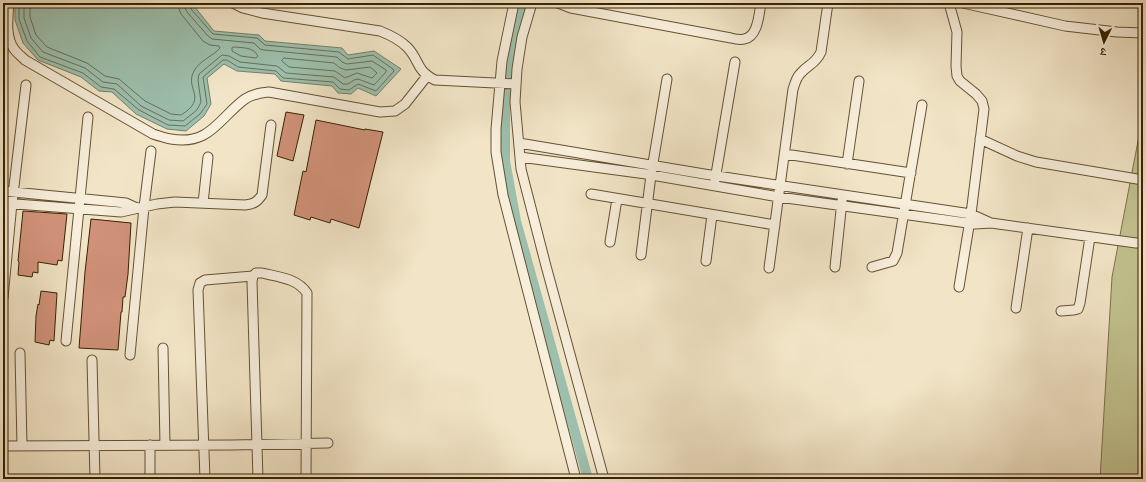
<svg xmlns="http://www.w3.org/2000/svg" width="1146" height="482" viewBox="0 0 1146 482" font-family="Cardo,'Noto Serif Devanagari',serif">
<rect width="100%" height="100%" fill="#f2e5c7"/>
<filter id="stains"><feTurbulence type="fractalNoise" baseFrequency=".005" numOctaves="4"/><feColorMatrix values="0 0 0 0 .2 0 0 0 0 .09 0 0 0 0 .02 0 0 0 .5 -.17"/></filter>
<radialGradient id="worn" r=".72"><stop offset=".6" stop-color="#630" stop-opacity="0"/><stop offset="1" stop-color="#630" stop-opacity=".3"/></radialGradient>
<path fill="#c2c290" stroke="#7c7248" d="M1143,115V479H1100L1112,277Z"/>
<path fill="#9dc0ae" stroke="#748069" d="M15,3H194V6L214,31L259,35L265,41L342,48L348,55L374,51L401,69L376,96L358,88L351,94L338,93L332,86L281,81L275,74L237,71L224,64L207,78L211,104L204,116L186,131L167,129L136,114L112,92L99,91L81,77L38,60L23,43L15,20Z"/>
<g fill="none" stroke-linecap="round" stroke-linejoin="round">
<path stroke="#6a7058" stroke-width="1" d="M19,3V19L27,41L40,57L83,73L101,87L114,89L139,110L168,125L185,126L200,114L207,104L203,77L223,60H227L238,67L276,71L283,78L333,82L340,89L349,90L358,84L376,91L394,71L393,69L373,55L348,59L339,52L265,45L257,38L213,34L191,9L190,3
M24,3V18L31,38L43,52L85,68L103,82L117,84L141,106L169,120L183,121L197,110L201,102L198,80L199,74L222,55L229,56L240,62L277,66L286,73L334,77L343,84H348L354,80L358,79L374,85L386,72V70L372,61L347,64L342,62L337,57L264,50L260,49L254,43L212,39L208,36L187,12L185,8V3
M30,3V17L36,35L47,47L87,63L105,76L119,79L145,101L171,114L181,115C209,98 184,89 194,71C199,61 213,56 220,48L219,46L210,45L203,41L181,14L179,9V3
M234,47C244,48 253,47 258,56L256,58L241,56L232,51V48Z
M284,58L334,63L340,68L346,70L370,67L377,73L372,78L357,73L345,78L335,71L289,67L282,61Z"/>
<path stroke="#9dc0ae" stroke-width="10" d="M524,3L519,19L508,75L505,103V161L516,221L588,479"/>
</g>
<path fill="#d1927a" stroke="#362101" d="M286,112L304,115L293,161L277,156Z
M316,120L365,130V129L383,132L359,228L331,219L330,223L311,217L310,220L294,215L303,171L306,172Z
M23,211L67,214L62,261L58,260L57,265L38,262V273L33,272L32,277L18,275L19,262L18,261Z
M91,219L131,223L128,274L125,297H123L122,312H121L118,350L79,348L85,272Z
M41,291L57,293L54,341L50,340L49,345L35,342L36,316L38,304L39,305Z"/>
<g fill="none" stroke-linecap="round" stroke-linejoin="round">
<defs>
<path id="minor" d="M9,3C8,18 5,36 14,49C17,53 22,57 25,60L153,134C159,136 165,138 171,139C210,146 219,118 245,99C252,94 260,93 269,92L380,112L395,111L405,104L427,76
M233,3L243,8L262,13L380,31C390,35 399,39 407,47C420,60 415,70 435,80L516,84
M514,3L502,61L496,129V152L503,195L576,479
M532,3L522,37L517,69L515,102L521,169L546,266L604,479
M558,3L571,8L731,38C735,39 740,40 744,39C758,37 759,14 761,3
M949,3L957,32L956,66L957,76L960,81L976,94L982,101L984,109L971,214L959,287
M963,3L1065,26L1117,32L1143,33
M980,139L1017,156L1036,162L1143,180
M519,143L704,174L971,214L991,223L975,224L960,222L779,197L646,174L520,157
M785,154L911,173
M847,164L859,81
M715,180L735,62
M3,191L116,202L126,203L137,208
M591,194L775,225
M3,203L121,212L157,204L175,202L245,205C254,204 257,202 262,195L271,125
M203,203L208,157
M991,223L1136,243H1143
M610,242L617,199
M641,255L651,175L667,79
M706,261L712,215
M835,267L842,201
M872,267L893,261L897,253L922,105
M769,268L793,89C795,84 796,78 800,74C808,64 815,65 821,52L828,3
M3,298L12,203L26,85
M1016,308L1028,228
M1061,311L1074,310L1078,309L1080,303L1090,237
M66,341L88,117
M163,348L165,445
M20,353L22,446
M130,355L144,207L151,151
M92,360L95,479
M150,445V479
M3,446L233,445L328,443
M205,479L198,290L200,283L205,280L253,276
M258,479L252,282L253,276L256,273H262C278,277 297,278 307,293L306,479"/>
</defs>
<use href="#minor" stroke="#655232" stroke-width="11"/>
<use href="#minor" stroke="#f7eedb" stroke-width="9"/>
</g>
<rect width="1146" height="482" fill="none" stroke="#f2e5c7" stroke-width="16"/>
<rect x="4" y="4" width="1138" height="474" fill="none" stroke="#362101" stroke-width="2"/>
<rect x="8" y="8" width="1130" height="466" fill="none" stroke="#362101"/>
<g transform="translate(1104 42) rotate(185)" stroke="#f7eedb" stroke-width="3" paint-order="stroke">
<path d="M0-3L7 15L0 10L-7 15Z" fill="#362101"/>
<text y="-6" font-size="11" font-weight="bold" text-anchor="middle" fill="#362101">उ</text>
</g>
<rect width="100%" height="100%" filter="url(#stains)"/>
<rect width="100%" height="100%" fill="url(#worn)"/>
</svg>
